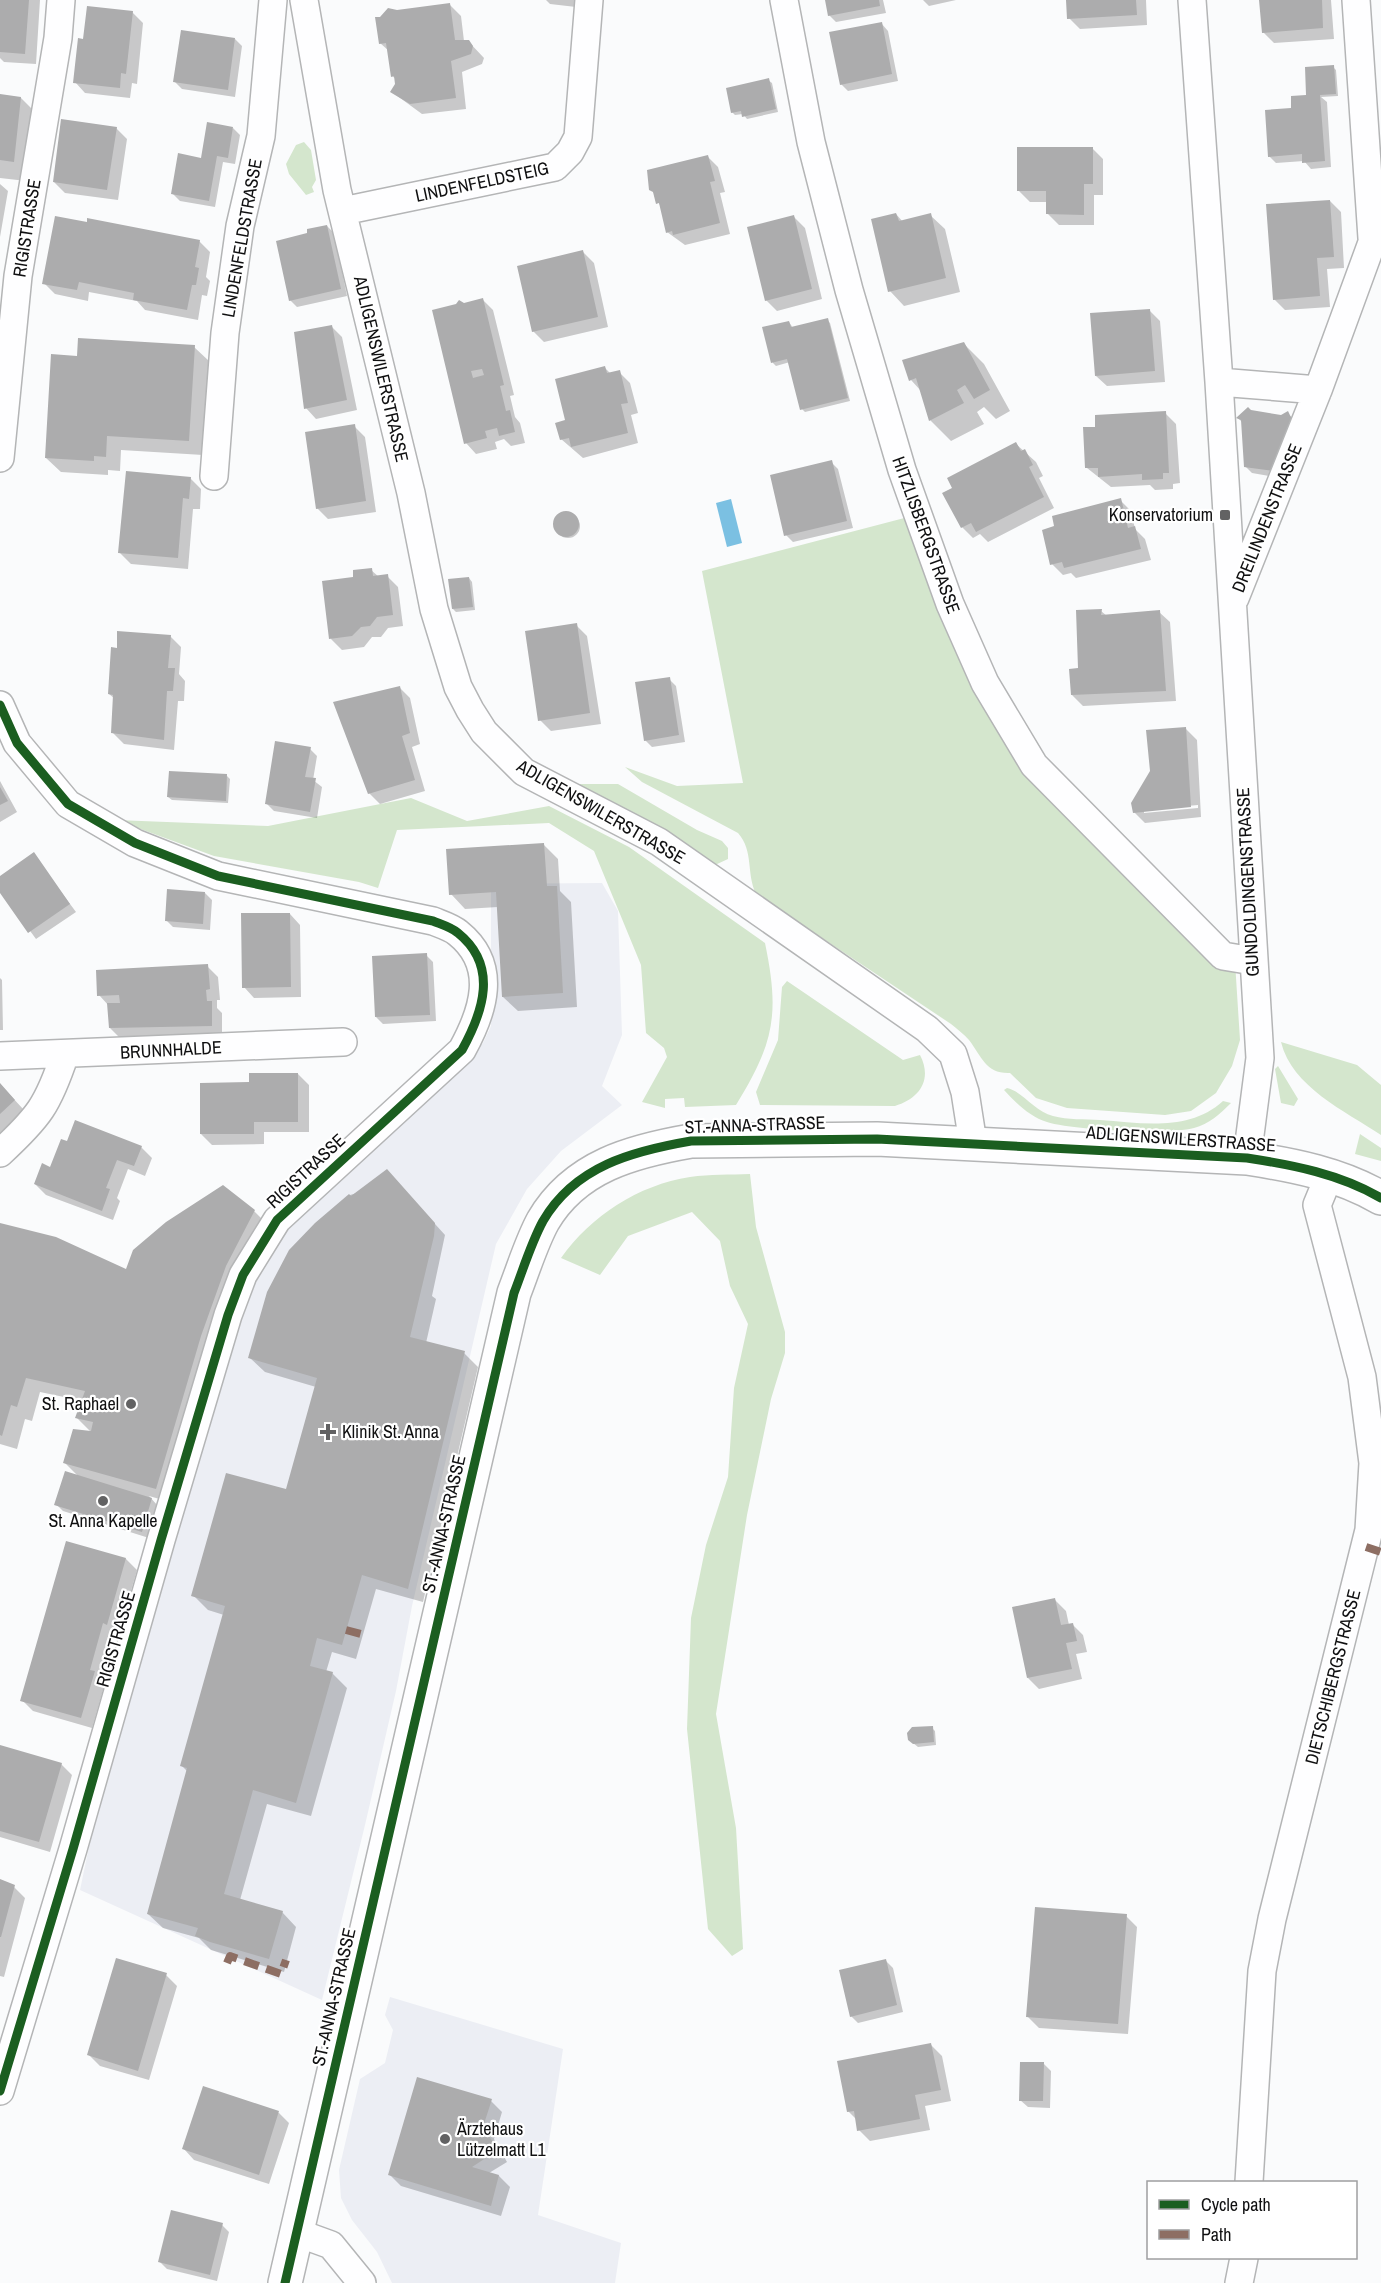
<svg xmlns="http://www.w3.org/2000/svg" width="1381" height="2283" viewBox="0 0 1381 2283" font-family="'Archivo Narrow',sans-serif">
<rect width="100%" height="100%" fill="#fafbfc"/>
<path fill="#eceef4" d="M602,883L618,911L622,1035L602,1086L622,1105L561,1151L527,1189L496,1244L412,1606L396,1691L365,1825L322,2000L80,1890L100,1794L228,1347L266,1248L483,1043L491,1026V884Z
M390,1997L563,2049L538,2215L621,2243L615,2283H392L377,2252L352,2220L341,2198L339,2170L360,2079L385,2063L393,2030L385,2015Z"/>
<path fill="#d4e6cd" d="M304,142L311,150L316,180L312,187L314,192L306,195L289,174L286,164L296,145Z
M912,516L998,720L1235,962L1240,1040L1232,1066L1216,1093L1191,1111L1165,1115L1067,1108L1036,1098L1010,1073C986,1074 982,1057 969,1040C964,1034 957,1029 951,1024L756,894C746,873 754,851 738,833L642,782L625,767L677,786L743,783L702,571Z
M572,784H618L697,830L722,841L728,848V859L715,865Z
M411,798L467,821L549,806L629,847L765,943C780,1015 774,1043 736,1105L685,1107L684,1098L665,1099V1108L642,1102L667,1057L664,1048L646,1033L641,965L594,851L549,823L397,830L378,888L359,882L214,856L116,820L268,826Z
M787,981L903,1060L920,1055C933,1080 919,1099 895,1106L760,1105L756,1092L778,1040L782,987Z
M1281,1042L1357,1065L1381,1085V1135C1345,1111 1292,1087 1281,1042Z
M1278,1066L1298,1099L1294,1106L1281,1103L1275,1069Z
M1007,1088C1022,1091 1035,1112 1053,1116C1068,1120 1085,1119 1100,1120C1142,1123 1189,1132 1223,1101L1231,1103C1220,1114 1209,1124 1194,1128C1171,1135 1070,1130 1047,1122C1030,1117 1016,1103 1004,1090Z
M1360,1134L1381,1148V1161L1355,1154Z
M750,1174L756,1227L785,1332V1353L771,1399L747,1515L716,1714L736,1828L743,1949L732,1956L708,1929L687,1729L691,1618L706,1545L728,1477L734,1388L748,1324L730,1286L720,1241L692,1212L628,1236L600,1275L561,1258C591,1216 638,1185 690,1177C710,1174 730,1175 750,1174Z"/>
<path fill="#7bc0e2" d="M731,499L742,543L727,547L716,503Z"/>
<path fill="#0003" fill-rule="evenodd" d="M0,0H40L36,64L4,62L0,58Z
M546,0H577L576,7L550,4Z
M826,0H883L886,13L836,22L829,15Z
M923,0H956L929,6Z
M1068,0H1146L1147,25L1080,29L1069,18Z
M1261,0H1331L1334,39L1274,43L1263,32Z
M450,5L461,16L464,41H468L484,58L482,64L462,72L466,109L422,114L392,92L396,85V79L392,76L389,51L380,43L397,12Z
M132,12L143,23L137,84L132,83L130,98L85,93L75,82L84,40Z
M881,23L888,31L898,81L848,91L841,84Z
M235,39L242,46L235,97L182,89L175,82Z
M1333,67L1336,70L1338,96L1321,97L1327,102L1331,167L1311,169L1304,161L1276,163L1269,156L1309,96Z
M768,80L772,83L778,112L747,119L743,114L735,115L732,112Z
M0,96L21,98L42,119L35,182L0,178Z
M116,128L127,139L118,200L65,193L54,182Z
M233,128L240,135L235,164L223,162L215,207L180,201L173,194Z
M1092,148L1103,159V195H1094V225H1059L1048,214V202H1030L1019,191Z
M707,156L718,167L725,192L720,193L730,234L685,245L667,232L661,207L649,184Z
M0,184L8,191L0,237Z
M1330,201L1341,212L1344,268L1327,269L1330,307L1285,310L1274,299Z
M896,214L903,222L930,215L945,229L960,292L904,306L890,291Z
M794,217L805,228L822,299L777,311L766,300Z
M327,226L334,233L347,296L297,307L290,300L309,235Z
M199,241L210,252L206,277L210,281L207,296L202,295L198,320L145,310L137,301L89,292L88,301L55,294L44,283Z
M583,252L594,263L608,327L544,342L533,331Z
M482,299L493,310L514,395L510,396L515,417L520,423L525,443L511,446L504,439L495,442L497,449L476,454L466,443L457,306Z
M1149,310L1160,321L1165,382L1107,386L1096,376Z
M827,320L830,323L850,401L805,412L802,409L790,362L776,366L773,363L764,328L789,322L793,328Z
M331,326L342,337L357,410L316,419L306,408Z
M963,343L984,364L1010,411L996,419L984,407L977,412L984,424L951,441L930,420L921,391L911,380Z
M194,347L209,361L203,455L121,450L120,471L108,470V475L61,472L46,458L78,358Z
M605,368L611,374L619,372L630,383L638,413L631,415L638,443L583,458L561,439L567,421Z
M1251,411L1282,416L1287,413L1295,420L1281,478L1252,473L1245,466L1242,422L1238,418Z
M1165,413L1176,424L1180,483L1173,484V489L1155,490L1150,485L1111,487L1087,468L1097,428Z
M354,426L365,437L376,512L328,519L317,508Z
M1016,444L1036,462L1043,476L1039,478L1054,508L988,542L980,534L973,538L962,527Z
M831,462L838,469L853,528L793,542L786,535Z
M190,478L201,489L200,509H193L188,569L131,564L120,553Z
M1120,500L1131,511L1135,529L1145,539L1151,560L1076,578L1071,573L1063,575L1052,564Z
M556 526a12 12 0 1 1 24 0a12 12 0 1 1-24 0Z
M371,570L379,577L387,576L398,587L403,626L388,628L381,637H372L364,647L342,650L331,639L355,578Z
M469,578L472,582L475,610L456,612L453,609Z
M1101,611L1107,616L1159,612L1170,622L1176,701L1083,706L1072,695Z
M576,625L587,636L601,724L551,731L540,720Z
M170,636L181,647L179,674L185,681L184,701H178L174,750L124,744L113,733L115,699L109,694L118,649Z
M669,679L676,686L685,742L652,747L645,740Z
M399,687L410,698L420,744L412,747L425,791L380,804L369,793Z
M1186,729L1197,740L1201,817L1145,823L1134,812ZM1198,805V808L1144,813V810Z
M310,749L317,756L313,780L322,787L317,818L274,811L267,804Z
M227,776L230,779L228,803L172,800L168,797Z
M0,781L17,812L0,822Z
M544,845L558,859L560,891L571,902L577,1007L518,1011L503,997L498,907L465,909L451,894Z
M33,854L76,912L36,939L0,890V877Z
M205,893L212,900L210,930L173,927L166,920Z
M290,914L300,925L301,997L254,998L244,987Z
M426,955L433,962L436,1021L383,1024L376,1017Z
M207,966L218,977L220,1000H217V1008L222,1013V1036L121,1039L110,1028L109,1006L99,995Z
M0,978L2,980L3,1030H0Z
M298,1074L309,1085V1132H264V1144L212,1145L201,1134L251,1084Z
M0,1084L35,1122L0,1159Z
M68,1143L141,1147L152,1158L145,1176L128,1169L117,1198L120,1201L113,1220L46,1195L35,1184L51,1169Z
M397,1182L445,1235L432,1296L436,1299L426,1343L464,1353L478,1367L423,1602L376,1589L356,1659L332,1652L326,1672L332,1673L347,1688L311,1816L267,1804L240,1900L282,1912L296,1927L284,1972L211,1950L199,1938L163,1928L148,1914L188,1772L182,1766L224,1615L208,1610L193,1595L287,1491L316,1387L265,1372L250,1358L350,1195Z
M254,1211L269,1226L170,1502L149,1496L158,1506L149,1538L63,1511L56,1504L78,1476L65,1463L92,1433L77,1418L83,1401L40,1392L32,1421L25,1419L17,1449L0,1444V1224L126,1271Z
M67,1543L126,1559L137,1570L118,1635L114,1633L101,1679L105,1683L92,1728L33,1711L22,1700Z
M1055,1600L1066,1611L1069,1625L1072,1624L1083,1635L1087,1652L1076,1654L1082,1679L1039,1689L1028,1678Z
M932,1728L935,1731L936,1745L918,1747L913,1743Z
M0,1746L61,1764L72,1775L50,1852L0,1837Z
M0,1881L14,1887L25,1898L4,1977L0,1976Z
M1126,1916L1137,1927L1128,2034L1039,2028L1028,2017Z
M886,1961L893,1968L903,2012L858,2023L851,2016Z
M166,1975L177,1986L149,2080L100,2066L89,2055Z
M931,2045L942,2056L951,2101L925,2106L930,2130L870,2141L859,2130L857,2120L848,2111Z
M1044,2064L1051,2071L1050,2108L1028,2107L1020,2100Z
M204,2088L279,2113L289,2123L269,2184L194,2160L184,2149Z
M491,2101L502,2112L494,2139L507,2162L489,2173L499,2176L510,2187L501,2216L401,2186L390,2175Z
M222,2225L229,2232L217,2281L167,2269L160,2262Z"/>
<path fill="#acacad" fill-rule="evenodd" d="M0,0H29L25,54L0,52Z
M825,0H879L880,6L828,16Z
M1066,0H1136L1137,15L1067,19Z
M1259,0H1322L1323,28L1262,33Z
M450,3L455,40H469L473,46L471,54L451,61L456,98L410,104L390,92L395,84L394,76L391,77L386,43L379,44L375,17H380L388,8L397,10Z
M87,6L133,11L126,74L121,73L120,88L73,83L78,38L83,39Z
M882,22L892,74L840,85L829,32Z
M181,30L235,38L228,90L173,82Z
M1334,65L1336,94L1320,95L1325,161L1302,163V154L1268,157L1265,110L1291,108V96L1306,95L1305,67Z
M769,78L776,109L742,117L741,111L731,113L726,88Z
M0,94L21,97L14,162L0,160Z
M61,119L117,127L107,190L53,182Z
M207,122L233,127L228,158L217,156L209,201L171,194L178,153L201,158Z
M1017,147H1093V184H1084V215L1046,214V191H1017Z
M708,155L715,181L710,182L720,223L673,235L672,231L666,233L659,203L656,204L653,192L649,190L647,170Z
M1330,200L1334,257L1317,258L1320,296L1273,300L1266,204Z
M896,213L899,221L931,213L946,278L888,292L871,219Z
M794,215L812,289L765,301L747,227Z
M55,216L87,222V218L200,240L195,267L199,268L196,285H192L187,310L133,300L134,293L79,282L77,290L42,284Z
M327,225L341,289L289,301L276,241L307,233V229Z
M583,250L598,317L532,332L517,266Z
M483,298L504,385L500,386L506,411L510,410L515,432L499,436L497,428L485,431L487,438L464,444L432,310L456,304L459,300L464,303ZM482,369L484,375L473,378L471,371Z
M1150,309L1155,371L1095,376L1090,313Z
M828,318L848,398L800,410L787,359L771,363L762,327L789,321L791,327Z
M332,325L347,400L304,409L294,332Z
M78,338L195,345L189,441L107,436L106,457L94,456V461L45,458L51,354L77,356Z
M964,342L990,390L974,399L965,385L957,390L964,403L929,421L916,378L909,381L902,360Z
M605,366L607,373L620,370L628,403L621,404L628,433L571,447L569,438L560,440L555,423L565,420L555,379Z
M1248,407L1251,410L1281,415L1288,411L1295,426L1274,471L1244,467L1241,420L1236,418Z
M1166,411L1169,473H1163V479L1142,480V474L1098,477V468H1085L1083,427H1095V415Z
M355,424L366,501L316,509L305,432Z
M1016,442L1021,451L1025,449L1033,465L1029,467L1044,497L976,532L971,523L961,528L942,493L952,488L947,478Z
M832,460L847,521L784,536L770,475Z
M126,471L191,477L189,499L183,498L178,558L118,553Z
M1121,498L1128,528L1135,526L1141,549L1064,568L1062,562L1050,565L1042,530L1054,526L1052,516Z
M553 524a13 13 0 1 1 26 0a13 13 0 1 1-26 0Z
M372,568L373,576L388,574L393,615L377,617L370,626L361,627L352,636L329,639L322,581L353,577V570Z
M469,577L473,607L452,609L448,579Z
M1102,609L1101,615L1160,610L1166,691L1071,695L1069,669L1078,668L1076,610Z
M577,623L590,713L538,721L525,631Z
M117,631L171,635L168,668H175L173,691H167L164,740L111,733L113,695L108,694L111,647L117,648Z
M670,677L679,735L644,741L635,682Z
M400,686L410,733L402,736L415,780L368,794L333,702Z
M1186,727L1191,807L1133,813L1131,803L1150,771L1146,730Z
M275,741L311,747L305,777L316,778L310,812L265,804Z
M169,771L227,774L226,801L167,797Z
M0,787L8,801L0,805Z
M544,843L547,886H557L563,993L502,997L496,892L449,895L446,849Z
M34,852L70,904L28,933L0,893V876Z
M167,889L205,892L203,924L165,921Z
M241,913H290L291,987L242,988Z
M427,953L430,1015L375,1017L372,956Z
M208,964L210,989L206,990L207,1001H212V1026L109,1028L107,1003H120L119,995L97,996L96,970Z
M249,1073H298V1122H254V1134H200V1083L249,1082Z
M0,1083L15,1100L0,1114Z
M75,1120L142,1146L134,1166L117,1160L106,1188L110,1189L102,1211L34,1184L42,1163L50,1167L61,1139L67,1141Z
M387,1169L435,1223L434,1236L410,1337L465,1351L408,1589L362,1575L342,1645L317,1638L310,1666L333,1672L296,1803L253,1790L224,1894L283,1911L269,1959L210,1942L195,1936L198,1928L147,1914L187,1768L180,1766L225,1606L191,1596L226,1473L286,1489L317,1378L248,1358L267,1292L289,1250L315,1223L349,1194L351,1196Z
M223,1185L255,1210L226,1266L201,1336L156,1489L63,1463L73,1429L91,1431L93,1422L75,1418L85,1391L26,1378L17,1407L11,1405L2,1436L0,1435V1223L56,1237L126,1269L133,1250L166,1222Z
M65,1471L152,1498L142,1532L54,1505Z
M66,1541L126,1558L107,1625L103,1623L90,1670L95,1671L81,1718L20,1701Z
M1055,1598L1061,1625L1073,1623L1077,1641L1066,1643L1072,1669L1027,1678L1012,1607Z
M933,1726L934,1742L913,1744L908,1740L907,1733L912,1727Z
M0,1745L62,1763L39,1842L0,1831Z
M0,1879L15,1885L1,1937H0Z
M1035,1907L1127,1914L1118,2024L1026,2017Z
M116,1958L167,1973L138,2071L87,2055Z
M886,1959L897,2005L850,2017L839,1970Z
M931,2043L941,2090L915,2095L920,2119L857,2131L854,2111L847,2112L837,2061Z
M1020,2062H1044L1043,2101H1019Z
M417,2077L492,2099L483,2127L498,2150L472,2167L499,2175L491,2206L388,2175Z
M203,2086L279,2111L259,2175L182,2149Z
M171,2210L223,2223L210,2275L158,2262Z"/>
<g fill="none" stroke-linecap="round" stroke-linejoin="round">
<defs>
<path id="minor" d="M304,0L337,190L411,493L434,609L458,687L470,710L484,732L524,772L659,842L927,1029L953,1054L965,1092L973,1143
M784,0L811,142L849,290L902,470L950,604L985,683L1034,765L1223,956L1253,961
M1192,0L1219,382L1260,1058L1247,1158
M1356,0L1372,238
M343,211L555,167L570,152L578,137L589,0
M1219,382L1318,390
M0,458L18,276L58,38L61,0
M214,476L225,333L240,226L261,136L273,0
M1235,598L1318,390L1381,218
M0,705L17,743L68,804L135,843L218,876L433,921C440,924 451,927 458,933C499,966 483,1012 462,1050L277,1220L243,1275L228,1315L161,1540L73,1849L0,2091
M0,1056L343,1042
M0,1153C39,1117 48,1105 65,1054
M1249,2182L1262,1971L1272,1919L1369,1530L1373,1463L1362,1377L1317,1205L1329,1176
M298,2233L331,2245L362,2283
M1239,2283L1244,2258"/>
<path id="secondary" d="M285,2283L514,1293C523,1270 531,1243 543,1221C575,1166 633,1151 691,1141L877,1139L1247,1158C1293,1165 1340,1174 1381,1198"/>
</defs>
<use href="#minor" stroke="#b4b5b6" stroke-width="30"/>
<use href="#secondary" stroke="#b4b5b6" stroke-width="36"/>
<use href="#minor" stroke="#fefeff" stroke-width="27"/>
<use href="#secondary" stroke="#fefeff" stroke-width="33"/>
<path stroke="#8d6e63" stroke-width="8" stroke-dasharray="15 8" stroke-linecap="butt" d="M1366,1547L1381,1552
M346,1630L365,1635
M227,1963L230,1956L281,1974L286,1960"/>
<defs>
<path id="cycleway" d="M0,705L17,743L68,804L135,843L218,876L433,921C440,924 451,927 458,933C499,966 483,1012 462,1050L277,1220L243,1275L228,1315L161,1540L73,1849L0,2091
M285,2283L514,1293C523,1270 531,1243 543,1221C575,1166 633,1151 691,1141L877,1139L1247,1158C1293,1165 1340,1174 1381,1198"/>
</defs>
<use href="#cycleway" stroke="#fff" stroke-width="13"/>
<use href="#cycleway" stroke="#1b5e20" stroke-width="9"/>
</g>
<g fill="#626263" stroke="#fff" stroke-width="2">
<rect x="1219" y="509" width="12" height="12" rx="3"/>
<circle cx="131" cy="1404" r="6"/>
<path d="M325 1423h6v6h6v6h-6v6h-6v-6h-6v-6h6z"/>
<circle cx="103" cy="1501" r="6"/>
<circle cx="445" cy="2139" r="6"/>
</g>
<g text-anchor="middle" stroke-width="4.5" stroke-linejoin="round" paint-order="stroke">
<g font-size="18" fill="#101011" stroke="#fff">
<text transform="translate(482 182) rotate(-12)" y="6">LINDENFELDSTEIG</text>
<text transform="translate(27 228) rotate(-81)" y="6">RIGISTRASSE</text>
<text transform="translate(242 238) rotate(-80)" y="6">LINDENFELDSTRASSE</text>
<text transform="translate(381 369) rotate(77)" y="6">ADLIGENSWILERSTRASSE</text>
<text transform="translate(1267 518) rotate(-68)" y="6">DREILINDENSTRASSE</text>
<text transform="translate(926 535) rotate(70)" y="6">HITZLISBERGSTRASSE</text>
<text transform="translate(601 812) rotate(30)" y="6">ADLIGENSWILERSTRASSE</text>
<text transform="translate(1248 882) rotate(-93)" y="6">GUNDOLDINGENSTRASSE</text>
<text transform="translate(171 1050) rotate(-3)" y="6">BRUNNHALDE</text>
<text transform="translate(755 1125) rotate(-2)" y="6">ST.-ANNA-STRASSE</text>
<text transform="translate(1181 1139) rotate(4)" y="6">ADLIGENSWILERSTRASSE</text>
<text transform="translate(306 1171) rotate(-43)" y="6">RIGISTRASSE</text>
<text transform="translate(444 1524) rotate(-77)" y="6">ST.-ANNA-STRASSE</text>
<text transform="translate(116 1639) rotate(-74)" y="6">RIGISTRASSE</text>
<text transform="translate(1333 1677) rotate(-76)" y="6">DIETSCHIBERGSTRASSE</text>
<text transform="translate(334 1997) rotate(-77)" y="6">ST.-ANNA-STRASSE</text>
</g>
<g font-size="18" fill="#101011" stroke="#fff" text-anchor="end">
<text x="1213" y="521">Konservatorium</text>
<text x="119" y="1410">St. Raphael</text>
<text x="342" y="1438" text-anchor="start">Klinik St. Anna</text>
<text x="103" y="1527" text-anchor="middle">St. Anna Kapelle</text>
<text x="457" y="2135" text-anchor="start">Ärztehaus<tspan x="457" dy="21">Lützelmatt L1</tspan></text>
</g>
</g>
<rect x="1147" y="2181" width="210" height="78" fill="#ffffff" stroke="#9f9fa0" stroke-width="1.5"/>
<rect x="1159" y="2200" width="30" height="9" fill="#1b5e20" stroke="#9f9fa0" stroke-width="1.5"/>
<text x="1201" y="2211" font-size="18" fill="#101011">Cycle path</text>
<rect x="1159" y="2230" width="30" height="9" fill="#8d6e63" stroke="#9f9fa0" stroke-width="1.5"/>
<text x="1201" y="2241" font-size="18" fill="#101011">Path</text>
</svg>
